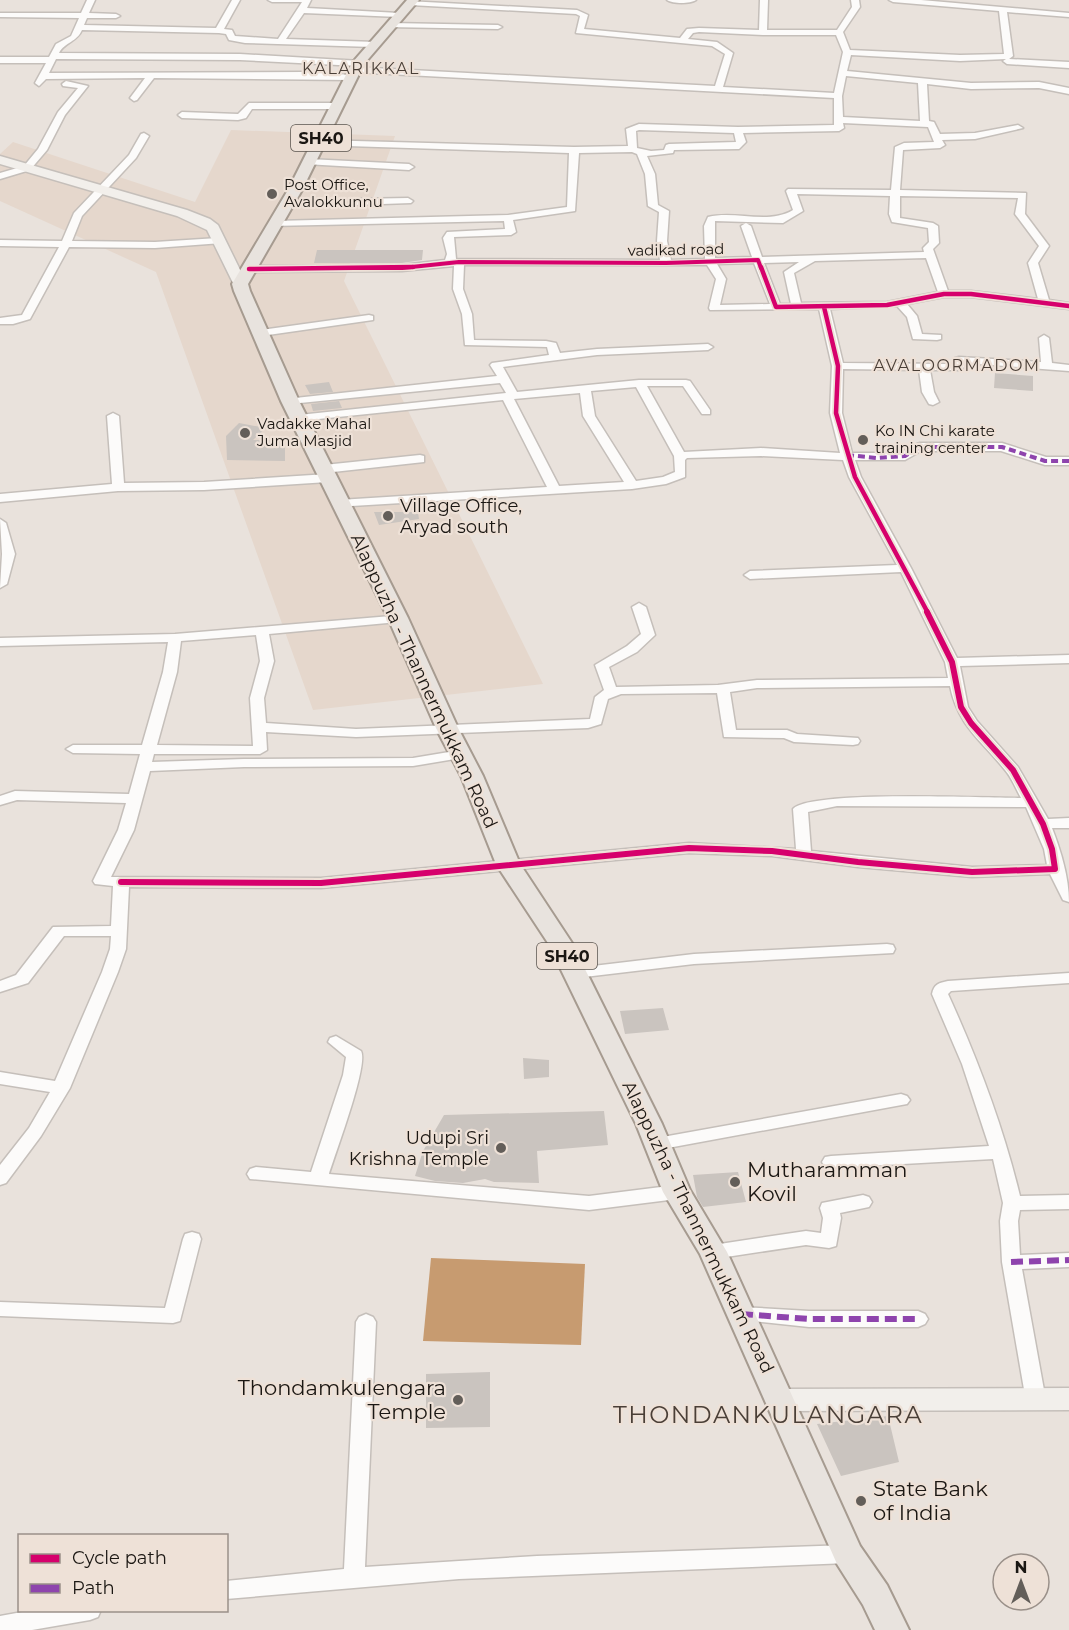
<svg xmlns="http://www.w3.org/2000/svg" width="1069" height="1630" viewBox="0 0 1069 1630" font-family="Montserrat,sans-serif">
<rect width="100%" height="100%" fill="#e9e2dc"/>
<path fill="#e5d7cc" d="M231,130L395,136L344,281L543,684L313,710L156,272L0,201V154L13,142L195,202Z"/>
<path fill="#c79b70" d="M431,1258L585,1264L581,1345L423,1341Z"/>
<path fill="#cac4bf" d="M317,250H423L422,260L402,263H314Z
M995,373L1033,376V391L994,388Z
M329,382L333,392L310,394L305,385Z
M339,401L342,408L313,411L311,404Z
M239,423L266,428L253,440H285V461L227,460L226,436Z
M374,512H418L419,519L379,525Z
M663,1008L669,1030L625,1034L620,1011Z
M523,1058L549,1060V1077L524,1079Z
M604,1111L608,1145L537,1151L539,1183L494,1182L485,1179L463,1183L435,1181L415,1176L423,1151L444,1115Z
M738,1172L746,1202L703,1207L697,1197L693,1175Z
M490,1372V1427L426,1428V1374Z
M888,1416L899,1462L841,1476L817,1424Z"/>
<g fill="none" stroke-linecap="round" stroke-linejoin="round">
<defs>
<path id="minor" d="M87,0H95L89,13L116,14L120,16L116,18H87L84,25L216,28L232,0H240L224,29L232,30L235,36L278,39L302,2H272L268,0H311L307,8L399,13L403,15L399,17L304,13L286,39L376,42V46L373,47L245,43L229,40L226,34L219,33L82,30C77,42 65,42 59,53L240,54L361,61L362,63L358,66L240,60L56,59L49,73L305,72L353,75L354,77L350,80L154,78L137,100L134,101L130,98L145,78L46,79L39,86L35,83L46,63H0V57H49L56,44L71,36L79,18L0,17V13H81Z
M667,0H696C690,4 673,4 667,0Z
M760,0H768L767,30H837L852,7L851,0H859L860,7L843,32L850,50L960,55L1004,54L999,11L893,2L889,0H921L1069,13V17L1007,12L1013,56L1009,59L1069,62V68L1007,64L1003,61L1006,59L960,61L851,55L847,71L971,83L1039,82L1069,88V94L1039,88L971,89L927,84L929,121L934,122L940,134L975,133L1018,125L1023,128L975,139L942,140L945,145L940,148L903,150L900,190L1026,193L1025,214L1049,246L1038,263L1049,300L1069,303V309L971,297H944L907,304L917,316L922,334L941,335V339L937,340L913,339L907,317L897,306L830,309L843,363L953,364L955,358L959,357L1041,362L1039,338L1044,335L1049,338L1052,363L1069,365V371L965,363L963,369L959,370H930L934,392L939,402L933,405L929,404L922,392L919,370L843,369L842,413L852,453H902L908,447L920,443H1002L1046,457H1069V465H1045L1001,451H921L905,460H855L861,477L911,568L957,658L1069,655V663L960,666L968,707L977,721L1018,767L1048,819L1069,818V828H1052C1061,851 1069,878 1069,902L1063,900L1050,874L972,877L858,867L772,856L689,853L321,888L129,887L126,949L118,972L70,1088L41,1136L6,1183L0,1185V1165L29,1128L50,1092L0,1084V1072L55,1081L102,972L110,949L111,936H64L28,983L0,992V981L16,975L53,927L111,926L113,886L95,884L93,881L118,830L126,803L17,800L0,805V796L15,791L129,794L140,754L73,753L66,749L73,745H142L163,672L168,642L0,646V638L175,634L403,615L405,618L398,622L269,634L274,661L264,698L266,723L356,729L590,719L595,697L604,690L595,665L627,646L641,634L632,607L639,603L646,607L655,635L637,652L609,667L616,687L718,685L757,680L948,678L945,662L901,572L750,579L744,575L750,571L897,565L849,477L843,460L761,456L687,458L685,460V477L666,484L632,489L335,507L333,504L339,500L547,487L503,400L299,421L293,418L299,415L506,393L500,383L290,404L284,401L286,399L497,376L490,365L492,363L549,355L547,347L465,345L462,314L453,289L454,266L402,271L249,272L244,269L249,266L402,265L445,260L447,254L443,238L447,232L505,229L504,221L271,226L270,224L275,221L508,215L567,207L569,153L316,145L314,143L319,140L574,147L628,146L626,129L639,124L738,127L834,125V98L351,72L350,70L354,67L715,86L725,54L712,46L576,33L580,16L576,14L410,5H407V1L577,10L588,15L584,29L680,38L687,29L699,28L759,30ZM699,32L763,35H836L843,52L834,93L723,87L733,53L717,42L688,39L693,33ZM846,76L918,83L920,121L843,117L842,96ZM843,123L928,127L934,142L904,143L895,147L891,190L788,189L786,191L793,210C768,225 735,210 708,217L704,226L705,259L671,260L667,241L669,211L658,205L655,174L647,156L673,153L674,150L739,149L746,142L743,133L839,131L844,128ZM639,130L734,133L736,142L669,144L666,145L664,150L651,151L637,148L636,131ZM632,152L637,154L645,174L648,206L659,212L657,241L660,260L456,259L454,237L511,235L516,232L513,220L575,211L579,153ZM797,194L890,196L889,214L892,222L928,228L929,242L923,248L924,252L762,257L751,226L746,223L741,226L752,257L715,258V221L783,223L803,211ZM900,196L1018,198L1015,214L1039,246L1028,263L1038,299L971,291H948L933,249L939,243L938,226L933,223L900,218ZM926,258L938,292L887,302L801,303L794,273L815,261ZM799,262L784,272L791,304H780L764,263ZM754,263L770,304L720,305L726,279L717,264ZM464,265H707L716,279L709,308L710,310L819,309L832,366L830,413L840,453L761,448L684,452L647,386H683L702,414H710V410L690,381L686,380H639L517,392L503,367L597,355L708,350L713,347L708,344L597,349L560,353L556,343L546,341L474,340L472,314L463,289ZM636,387L674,456L675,472L663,477L636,481L595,416L591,391ZM580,393L583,416L624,482L559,486L514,399ZM256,635L260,661L250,698L253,746L157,745L177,672L181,641ZM950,686C958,726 981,740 1005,770C1012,778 1016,789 1021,798C987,798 809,790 793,809L796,849L689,843L321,878L111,877L134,830L150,771L244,767L413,766L461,758L468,754L461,750L413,758L244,759L152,762L154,754H260L267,750L266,732L356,737L588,728L601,724L608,699L621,694L717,693L724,737L784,738L794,742L853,745L858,744L860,741L858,738L797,734L787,730H736L730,692L757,688ZM837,806L1026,807L1044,849L1047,865L972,867L811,851L808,812Z
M390,23L498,25L502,27L498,29L387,27V23Z
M66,81L88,86L65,115L47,150L30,170L0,179V173L24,166L38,149L58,112L78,88L63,86L62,84Z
M249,103H337L341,106L337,109H252L246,118L238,120L182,118L178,115L182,112L238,114Z
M144,133L149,136L136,158L82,216L72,241L155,242L218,238L223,241L222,243L155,248L69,247L30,319L13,324H0V318L22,315L59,247L0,246V240L62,241L74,213L129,155L141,134Z
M308,159L409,164L414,167L409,170L305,164V160Z
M408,198L413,201L411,203L354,205L349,202L354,199Z
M369,315L373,316V320L261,336L256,333L261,330Z
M113,413L119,416L124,483L204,482L328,474L334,478L328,482L204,490L118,491L0,502V494L112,484L107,416Z
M420,455L424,456V462L324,473L318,469L324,465Z
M0,519L6,523L15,554L7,584L0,588L2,554Z
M887,944L893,945L895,949L893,953L694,964L576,978L570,977L568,973L570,969L576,968L694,954Z
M1069,973V983L951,991L948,994C978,1060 1003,1126 1020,1196L1069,1195V1209L1020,1210L1018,1221L1020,1255L1069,1253V1267L1022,1269L1046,1401L1043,1407L1036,1409L1029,1407L1026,1401L1002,1262L1000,1221L1003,1203L993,1159L831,1168L825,1167L822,1162L825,1157L831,1156L989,1146L962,1064L932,994C934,984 939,983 948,981Z
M336,1036L361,1051C369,1064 335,1154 329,1174L589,1196L677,1185L683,1187L686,1192L683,1197L677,1199L589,1210L250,1179L247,1174L250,1169L256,1167L311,1172L343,1075L346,1057L328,1042L330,1038Z
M901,1094L907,1096L910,1100L907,1104L657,1150L651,1149L648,1144L651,1139L657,1138Z
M863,1195L869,1197L872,1202L869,1207L840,1213L841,1218L836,1246L829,1248L806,1245L713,1259L706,1257L704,1252L706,1247L713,1245L806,1231L821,1233L823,1218L820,1208L822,1203Z
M192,1232L199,1234L201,1239L180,1321L173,1323L0,1316V1302L165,1308L183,1239L185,1234Z
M741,1307L809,1311H918L925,1314L928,1319L925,1324L918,1327H809L734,1319L731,1314L734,1309Z
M366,1314L373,1317L376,1322L365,1567L537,1556L848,1545L856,1548L859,1554L856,1560L848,1563L459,1579L226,1599V1581L344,1569L356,1322L359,1317Z
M33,1610H101L98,1617L90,1620L32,1630H0V1616Z"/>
<path id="secondary" d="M0,156L187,210L210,219L218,225L247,284L240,288L235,287L207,230L177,216L0,164Z
M1069,1388V1410L781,1411L771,1408L767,1400L771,1392L781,1389Z"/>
<path id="primary" d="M407,0H419L364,64L302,190L248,284L250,291L299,401L408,618L458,728L483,776L520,864L572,943L662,1124L690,1190L727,1252L860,1546L887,1585L909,1630H875L863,1605L837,1564L700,1254L663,1192L636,1124L548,943L496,864L461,776L436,728L388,618L281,401L234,291L232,284L288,190L352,63Z"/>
</defs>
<use href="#minor" stroke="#c5bfba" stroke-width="3"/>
<use href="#secondary" stroke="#c5bfba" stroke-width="3"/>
<use href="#primary" stroke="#a69b90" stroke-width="4"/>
<use href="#minor" fill="#fcfbfa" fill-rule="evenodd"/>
<use href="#secondary" fill="#f2efeb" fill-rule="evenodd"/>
<use href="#primary" fill="#e8e3de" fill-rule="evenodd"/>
<path stroke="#8e44ad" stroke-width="4" stroke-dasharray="7 4" stroke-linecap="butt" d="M847,455L877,458L905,456L920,447H1002L1045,461H1069"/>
<path stroke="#8e44ad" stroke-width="6" stroke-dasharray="12 6" stroke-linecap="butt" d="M1011,1262L1069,1260
M741,1314L809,1319H918"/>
<defs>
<path id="cycleway-far2" d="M355,268H402L459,262L666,263L758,260L761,268"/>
<path id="cycleway-far1" d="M761,267L776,307L887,305L944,294H971L1069,306
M249,269L413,267
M824,307L838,366L836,413L855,477L928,613"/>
<path id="cycleway" d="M121,882L321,883L689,848L772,851L858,862L972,872L1055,869L1052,849L1043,824L1013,770L971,723L961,707L952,662L927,612"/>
</defs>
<use href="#cycleway-far2" stroke="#eee1d7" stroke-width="6"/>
<use href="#cycleway-far1" stroke="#eee1d7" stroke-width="8"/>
<use href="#cycleway" stroke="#eee1d7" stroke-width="10"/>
<use href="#cycleway-far2" stroke="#d6006c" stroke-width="4"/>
<use href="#cycleway-far1" stroke="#d6006c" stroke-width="4.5"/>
<use href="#cycleway" stroke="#d6006c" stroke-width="6"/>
</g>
<g fill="#635e59" stroke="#eee1d7" stroke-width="2">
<circle cx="272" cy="194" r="6"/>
<circle cx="245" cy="433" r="6"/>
<circle cx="863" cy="440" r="6"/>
<circle cx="388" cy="516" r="6"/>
<circle cx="501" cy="1148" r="6"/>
<circle cx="735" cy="1182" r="6"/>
<circle cx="458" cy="1400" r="6"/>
<circle cx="861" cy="1501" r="6"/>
</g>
<g text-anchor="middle" stroke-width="4.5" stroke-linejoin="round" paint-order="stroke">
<g font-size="15" fill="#1b1713" stroke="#eee1d7" text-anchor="start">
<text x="284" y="190">Post Office,<tspan x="284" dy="17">Avalokkunnu</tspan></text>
<text x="257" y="429">Vadakke Mahal<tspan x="257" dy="17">Juma Masjid</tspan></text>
<text x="875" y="436">Ko IN Chi karate<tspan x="875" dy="17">training center</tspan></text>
</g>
<g font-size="15" fill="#1b1713" stroke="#eee1d7">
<text transform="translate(676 250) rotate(-1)" y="5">vadikad road</text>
</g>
<g font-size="16" letter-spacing="1.5" fill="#4a3f37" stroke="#eee1d7">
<text x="361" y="74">KALARIKKAL</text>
<text x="957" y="371">AVALOORMADOM</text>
</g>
<g fill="#eee1d7" stroke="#5a544e" stroke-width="1.5">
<rect x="291" y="125" width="60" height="26" rx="4.5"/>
<rect x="537" y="943" width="60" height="26" rx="4.5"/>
</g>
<g font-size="16" font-weight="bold" fill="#1b1713">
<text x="321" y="144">SH40</text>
<text x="567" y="962">SH40</text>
</g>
<g font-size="18" fill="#1b1713" stroke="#eee1d7" text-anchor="start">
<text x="400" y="512">Village Office,<tspan x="400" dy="21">Aryad south</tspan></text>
<text x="489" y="1144" text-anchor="end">Udupi Sri<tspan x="489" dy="21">Krishna Temple</tspan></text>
</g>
<g font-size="18" fill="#1b1713" stroke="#eee1d7">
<text transform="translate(424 681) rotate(65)" y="6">Alappuzha - Thannermukkam Road</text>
<text transform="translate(698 1227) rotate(64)" y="6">Alappuzha - Thannermukkam Road</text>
</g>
<g font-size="21" fill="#1b1713" stroke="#eee1d7" text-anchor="start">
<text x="747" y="1177">Mutharamman<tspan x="747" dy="24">Kovil</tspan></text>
<text x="446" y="1395" text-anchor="end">Thondamkulengara<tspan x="446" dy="24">Temple</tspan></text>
<text x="873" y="1496">State Bank<tspan x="873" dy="24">of India</tspan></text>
</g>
<g font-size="24" letter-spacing="1.5" fill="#4a3f37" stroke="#eee1d7">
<text x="768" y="1423">THONDANKULANGARA</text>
</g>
</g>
<rect x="18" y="1534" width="210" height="78" fill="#eee1d7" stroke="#9a9089" stroke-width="1.5"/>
<rect x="30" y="1554" width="30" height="9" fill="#d6006c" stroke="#9a9089" stroke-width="1.5"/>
<text x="72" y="1564" font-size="18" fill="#1b1713">Cycle path</text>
<rect x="30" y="1584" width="30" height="9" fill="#8e44ad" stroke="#9a9089" stroke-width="1.5"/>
<text x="72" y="1594" font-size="18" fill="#1b1713">Path</text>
<g transform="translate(1021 1582)"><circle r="28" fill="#eee1d7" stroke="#9a9089" stroke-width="1.5"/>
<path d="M0-4.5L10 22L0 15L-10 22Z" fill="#635e59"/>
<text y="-9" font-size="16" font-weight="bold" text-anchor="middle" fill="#1b1713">N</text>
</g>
</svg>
